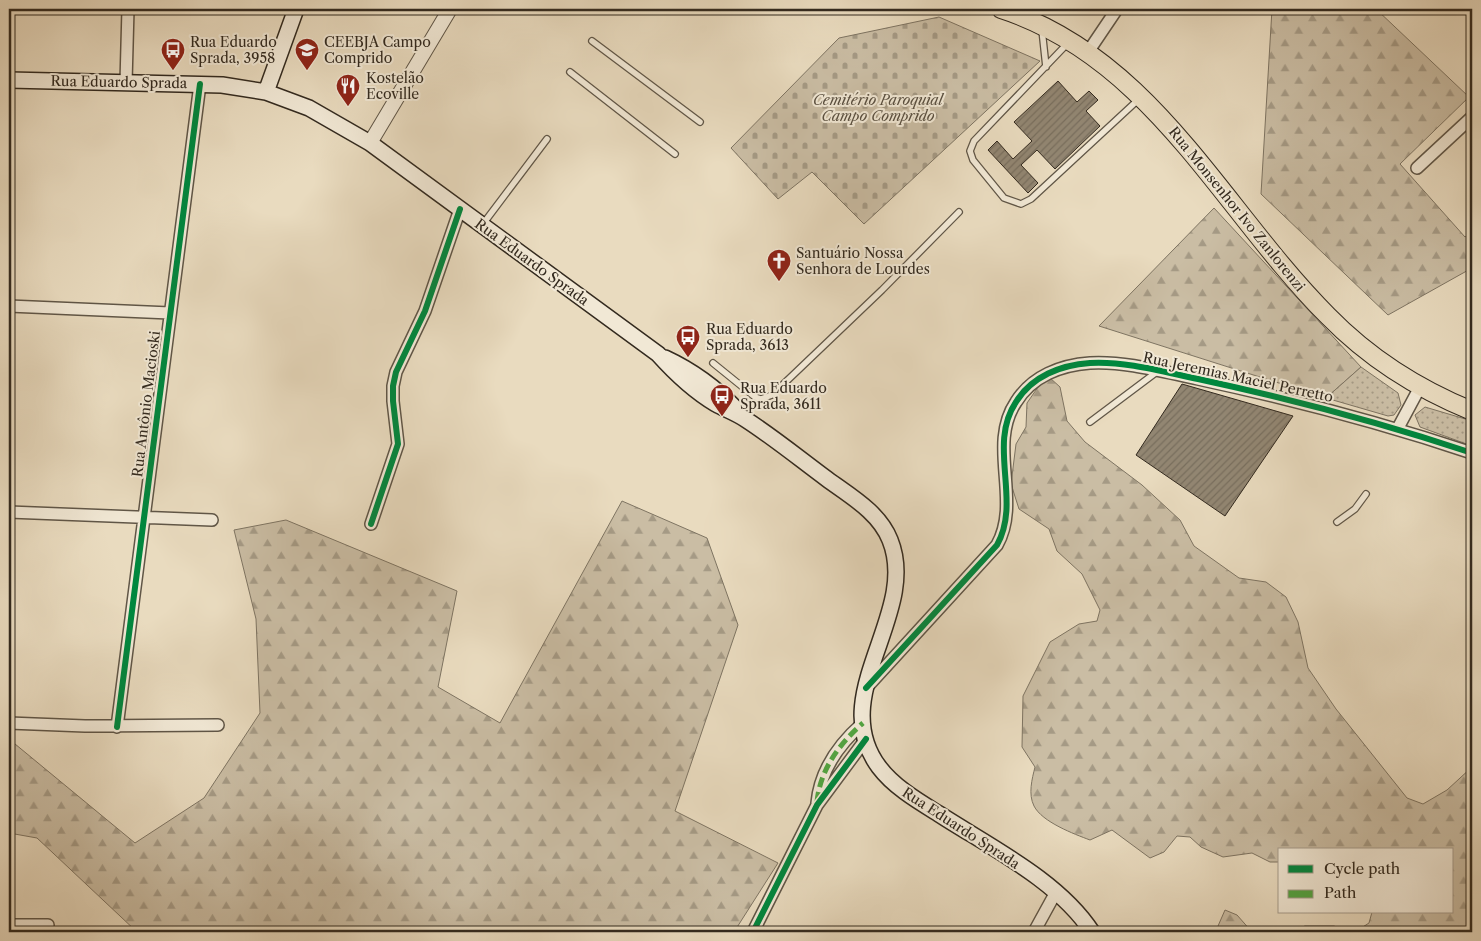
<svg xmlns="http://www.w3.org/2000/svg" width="1481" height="941" viewBox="0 0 1481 941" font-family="'Libre Caslon Text',serif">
<defs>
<pattern id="forest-firs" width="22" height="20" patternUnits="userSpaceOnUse" patternTransform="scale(1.25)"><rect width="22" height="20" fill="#cabda4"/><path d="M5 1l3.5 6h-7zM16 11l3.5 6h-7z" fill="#a59a85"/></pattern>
<pattern id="cemetery-stones" width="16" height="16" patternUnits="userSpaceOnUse" patternTransform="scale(1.25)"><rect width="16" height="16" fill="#cabda4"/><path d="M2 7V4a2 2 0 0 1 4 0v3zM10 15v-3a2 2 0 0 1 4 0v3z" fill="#a59a85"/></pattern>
<pattern id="park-dots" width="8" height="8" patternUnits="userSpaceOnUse" patternTransform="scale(1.25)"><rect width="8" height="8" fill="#cabda4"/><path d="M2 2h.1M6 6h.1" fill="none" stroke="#a59a85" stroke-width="1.8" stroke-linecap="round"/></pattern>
<pattern id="building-hatch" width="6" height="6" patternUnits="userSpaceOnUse" patternTransform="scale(1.25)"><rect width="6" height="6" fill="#928672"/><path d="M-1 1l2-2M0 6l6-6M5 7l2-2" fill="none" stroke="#786e5d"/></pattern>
</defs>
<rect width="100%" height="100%" fill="#e9dbbf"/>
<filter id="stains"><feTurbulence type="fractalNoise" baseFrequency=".004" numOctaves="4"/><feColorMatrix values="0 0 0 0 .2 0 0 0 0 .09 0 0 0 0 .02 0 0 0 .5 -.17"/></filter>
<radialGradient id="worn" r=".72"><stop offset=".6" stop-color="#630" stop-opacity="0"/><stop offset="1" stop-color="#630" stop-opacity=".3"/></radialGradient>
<path fill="url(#forest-firs)" stroke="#7e7462" d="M1272,9H1376L1469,97L1400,164L1465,237L1472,232V268L1388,315L1261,194Z
M1214,208L1361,367L1326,398L1099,326Z
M1049,377L1060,387L1067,421L1085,442L1142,485L1180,520L1194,546L1239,578L1266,582L1286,597L1298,622L1308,668L1336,709L1407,798L1423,804L1447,790L1472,767V932H1355L1369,923L1372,912H1452V850H1280V862H1270L1252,853L1223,857L1201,847L1190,837L1177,836L1164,852L1150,858L1112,830L1090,840C1074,834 1042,822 1034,806C1028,794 1032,779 1035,767L1022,747L1023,696L1050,642L1079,624L1097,621L1100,610L1082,574L1057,551L1049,529L1019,509L1011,484L1016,444L1026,427L1027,403L1043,380Z
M622,501L707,538L738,625L675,811L778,863L734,932H137L37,838L9,833V739L135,843L204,798L260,713L256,619L234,530L286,520L457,591L438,687L500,723Z
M1225,910L1237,915L1252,932H1220L1218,926Z
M1305,926H1334L1352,932H1287Z"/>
<path fill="url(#cemetery-stones)" stroke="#7e7462" d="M939,17L1040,61L864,224L812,172L778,199L731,148L839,38Z"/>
<path fill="url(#park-dots)" stroke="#7e7462" d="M1361,367L1398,393L1401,405L1394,415L1388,416L1326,398Z
M1425,407L1472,421V446L1420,427L1415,415Z"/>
<path fill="url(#building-hatch)" stroke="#332a1f" d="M1058,81L1077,102L1089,91L1098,100L1086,111L1100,126L1055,169L1037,150L1021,165L1038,183L1028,193L988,150L997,141L1013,159L1032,141L1014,122Z
M1182,384L1293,416L1225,516L1136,455Z"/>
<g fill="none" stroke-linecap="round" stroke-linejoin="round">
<defs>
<path id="service" d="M1042,30L1046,67
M592,41L700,122
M1067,44L974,141L970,151L973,160L1004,198L1021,204L1031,199L1139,99
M570,72L675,154
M483,224L547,139
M713,363L755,397L761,399L772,395L882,290L959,212
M1090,422L1158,371
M1337,522L1355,509L1366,494"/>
<path id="minor" d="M1088,52L1117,9
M126,82L128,9
M1417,168L1472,117
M9,306L170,313
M1398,428L1420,387
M9,512L212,520
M371,524L398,444L393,401V386L396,372L425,311L460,209
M867,687L997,545C1022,501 987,445 1016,402C1032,376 1061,365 1090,363C1126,361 1164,372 1198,379C1291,399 1382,423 1472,453
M9,723L85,726L218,725
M117,727L200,84
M817,803C820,771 839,744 863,723
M9,925H48
M753,932L817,805L866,739
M1034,932L1056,892"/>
<path id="tertiary" d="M370,143L450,9"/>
<path id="secondary" d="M9,80L222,85L266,92L309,108L370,143L658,354C675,373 694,391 716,404C725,409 736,413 745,419C773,437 800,459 827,479C850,496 879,512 890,540C920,614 825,695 879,767C894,787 918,801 939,814C990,847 1059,881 1092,932
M266,92L296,9
M665,358C693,371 716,388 737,410"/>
<path id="primary" d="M1001,9C1153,58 1222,210 1328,316C1369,358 1418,389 1472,411"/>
</defs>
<use href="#service" stroke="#605647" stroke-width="8"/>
<use href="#minor" stroke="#605647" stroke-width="14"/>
<use href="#tertiary" stroke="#605647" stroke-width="16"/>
<use href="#secondary" stroke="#332a1f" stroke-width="18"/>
<use href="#primary" stroke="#332a1f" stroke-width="20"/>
<use href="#service" stroke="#f1e8d5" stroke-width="5.5"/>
<use href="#minor" stroke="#f1e8d5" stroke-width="11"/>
<use href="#tertiary" stroke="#f1e8d5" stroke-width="14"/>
<use href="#secondary" stroke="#f1e8d5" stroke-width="15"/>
<use href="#primary" stroke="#e9dbbf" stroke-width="18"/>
<path stroke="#52a441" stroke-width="5" stroke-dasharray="10 5" stroke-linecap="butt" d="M817,802C820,770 839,744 863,723"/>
<defs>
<path id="cycleway" d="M371,524L398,444L393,401V386L396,372L425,311L460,209
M866,688L997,545C1022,501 987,445 1016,402C1032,376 1061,365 1090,363C1126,361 1164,372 1198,379C1291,399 1382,423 1472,453
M117,727L200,84
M753,932L817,805L866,739"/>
</defs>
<use href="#cycleway" stroke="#f1e8d5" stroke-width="9"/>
<use href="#cycleway" stroke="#00873e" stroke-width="6"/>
</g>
<defs>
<symbol id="bus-pin" viewBox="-11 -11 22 30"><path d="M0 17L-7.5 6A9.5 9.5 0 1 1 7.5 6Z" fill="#8f2418" stroke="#f1e8d5"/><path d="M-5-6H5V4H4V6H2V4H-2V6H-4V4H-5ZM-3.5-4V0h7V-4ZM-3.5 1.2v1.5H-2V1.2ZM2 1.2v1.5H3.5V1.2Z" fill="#fff"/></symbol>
<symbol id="school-pin" viewBox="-11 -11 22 30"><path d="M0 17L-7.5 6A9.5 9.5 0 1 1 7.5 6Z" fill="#8f2418" stroke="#f1e8d5"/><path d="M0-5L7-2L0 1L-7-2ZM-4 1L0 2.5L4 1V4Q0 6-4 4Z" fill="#fff"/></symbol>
<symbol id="restaurant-pin" viewBox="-11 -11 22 30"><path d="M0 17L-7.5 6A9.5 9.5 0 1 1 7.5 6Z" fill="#8f2418" stroke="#f1e8d5"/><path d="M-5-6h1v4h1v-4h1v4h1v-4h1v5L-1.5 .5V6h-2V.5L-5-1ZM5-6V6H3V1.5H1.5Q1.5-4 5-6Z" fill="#fff"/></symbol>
<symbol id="church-pin" viewBox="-11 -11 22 30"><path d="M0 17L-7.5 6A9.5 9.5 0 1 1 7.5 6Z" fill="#8f2418" stroke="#f1e8d5"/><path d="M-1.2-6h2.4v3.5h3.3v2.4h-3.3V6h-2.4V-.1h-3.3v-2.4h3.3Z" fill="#fff"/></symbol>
</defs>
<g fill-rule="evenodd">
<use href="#bus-pin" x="159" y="36" width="28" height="38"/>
<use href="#school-pin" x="293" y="36" width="28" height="38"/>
<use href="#restaurant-pin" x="334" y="72" width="28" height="38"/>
<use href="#church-pin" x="765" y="247" width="28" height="38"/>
<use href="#bus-pin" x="674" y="323" width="28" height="38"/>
<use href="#bus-pin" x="708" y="382" width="28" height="38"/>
</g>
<g text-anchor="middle" stroke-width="4" stroke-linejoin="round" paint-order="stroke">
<g font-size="14" fill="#332a1f" stroke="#f1e8d5" text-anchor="start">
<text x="190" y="47">Rua Eduardo<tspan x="190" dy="16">Sprada, 3958</tspan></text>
<text x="324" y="47">CEEBJA Campo<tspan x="324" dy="16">Comprido</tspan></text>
<text x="366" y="83">Kostelão<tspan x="366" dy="16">Ecoville</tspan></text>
<text x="796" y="258">Santuário Nossa<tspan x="796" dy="16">Senhora de Lourdes</tspan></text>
<text x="706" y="334">Rua Eduardo<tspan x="706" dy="16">Sprada, 3613</tspan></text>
<text x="740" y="393">Rua Eduardo<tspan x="740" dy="16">Sprada, 3611</tspan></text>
</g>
<g font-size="14" fill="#332a1f" stroke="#f1e8d5">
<text transform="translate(119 82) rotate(1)" y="5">Rua Eduardo Sprada</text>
<text transform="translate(1237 209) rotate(51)" y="5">Rua Monsenhor Ivo Zanlorenzi</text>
<text transform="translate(532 262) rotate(36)" y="5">Rua Eduardo Sprada</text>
<text transform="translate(1238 377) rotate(12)" y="5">Rua Jeremias Maciel Perretto</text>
<text transform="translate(146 404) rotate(-83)" y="5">Rua Antônio Macioski</text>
<text transform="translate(961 828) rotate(33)" y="5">Rua Eduardo Sprada</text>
</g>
<g font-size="14" font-style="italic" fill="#594f40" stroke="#f1e8d5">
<text x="878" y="105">Cemitério Paroquial<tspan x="878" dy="16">Campo Comprido</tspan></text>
</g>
</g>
<rect width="1481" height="941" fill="none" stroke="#e9dbbf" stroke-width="30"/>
<rect x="10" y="10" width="1461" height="921" fill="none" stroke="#332a1f" stroke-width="2.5"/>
<rect x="15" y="15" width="1451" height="911" fill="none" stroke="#332a1f"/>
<rect x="1278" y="848" width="175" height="65" fill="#f1e8d5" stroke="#a59c8c"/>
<rect x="1288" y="865" width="25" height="8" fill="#00873e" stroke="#a59c8c"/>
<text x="1324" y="874" font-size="15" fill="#332a1f">Cycle path</text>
<rect x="1288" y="890" width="25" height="8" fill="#52a441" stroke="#a59c8c"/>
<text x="1324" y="898" font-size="15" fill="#332a1f">Path</text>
<rect width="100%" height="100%" filter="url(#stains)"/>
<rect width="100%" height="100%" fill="url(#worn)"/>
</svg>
